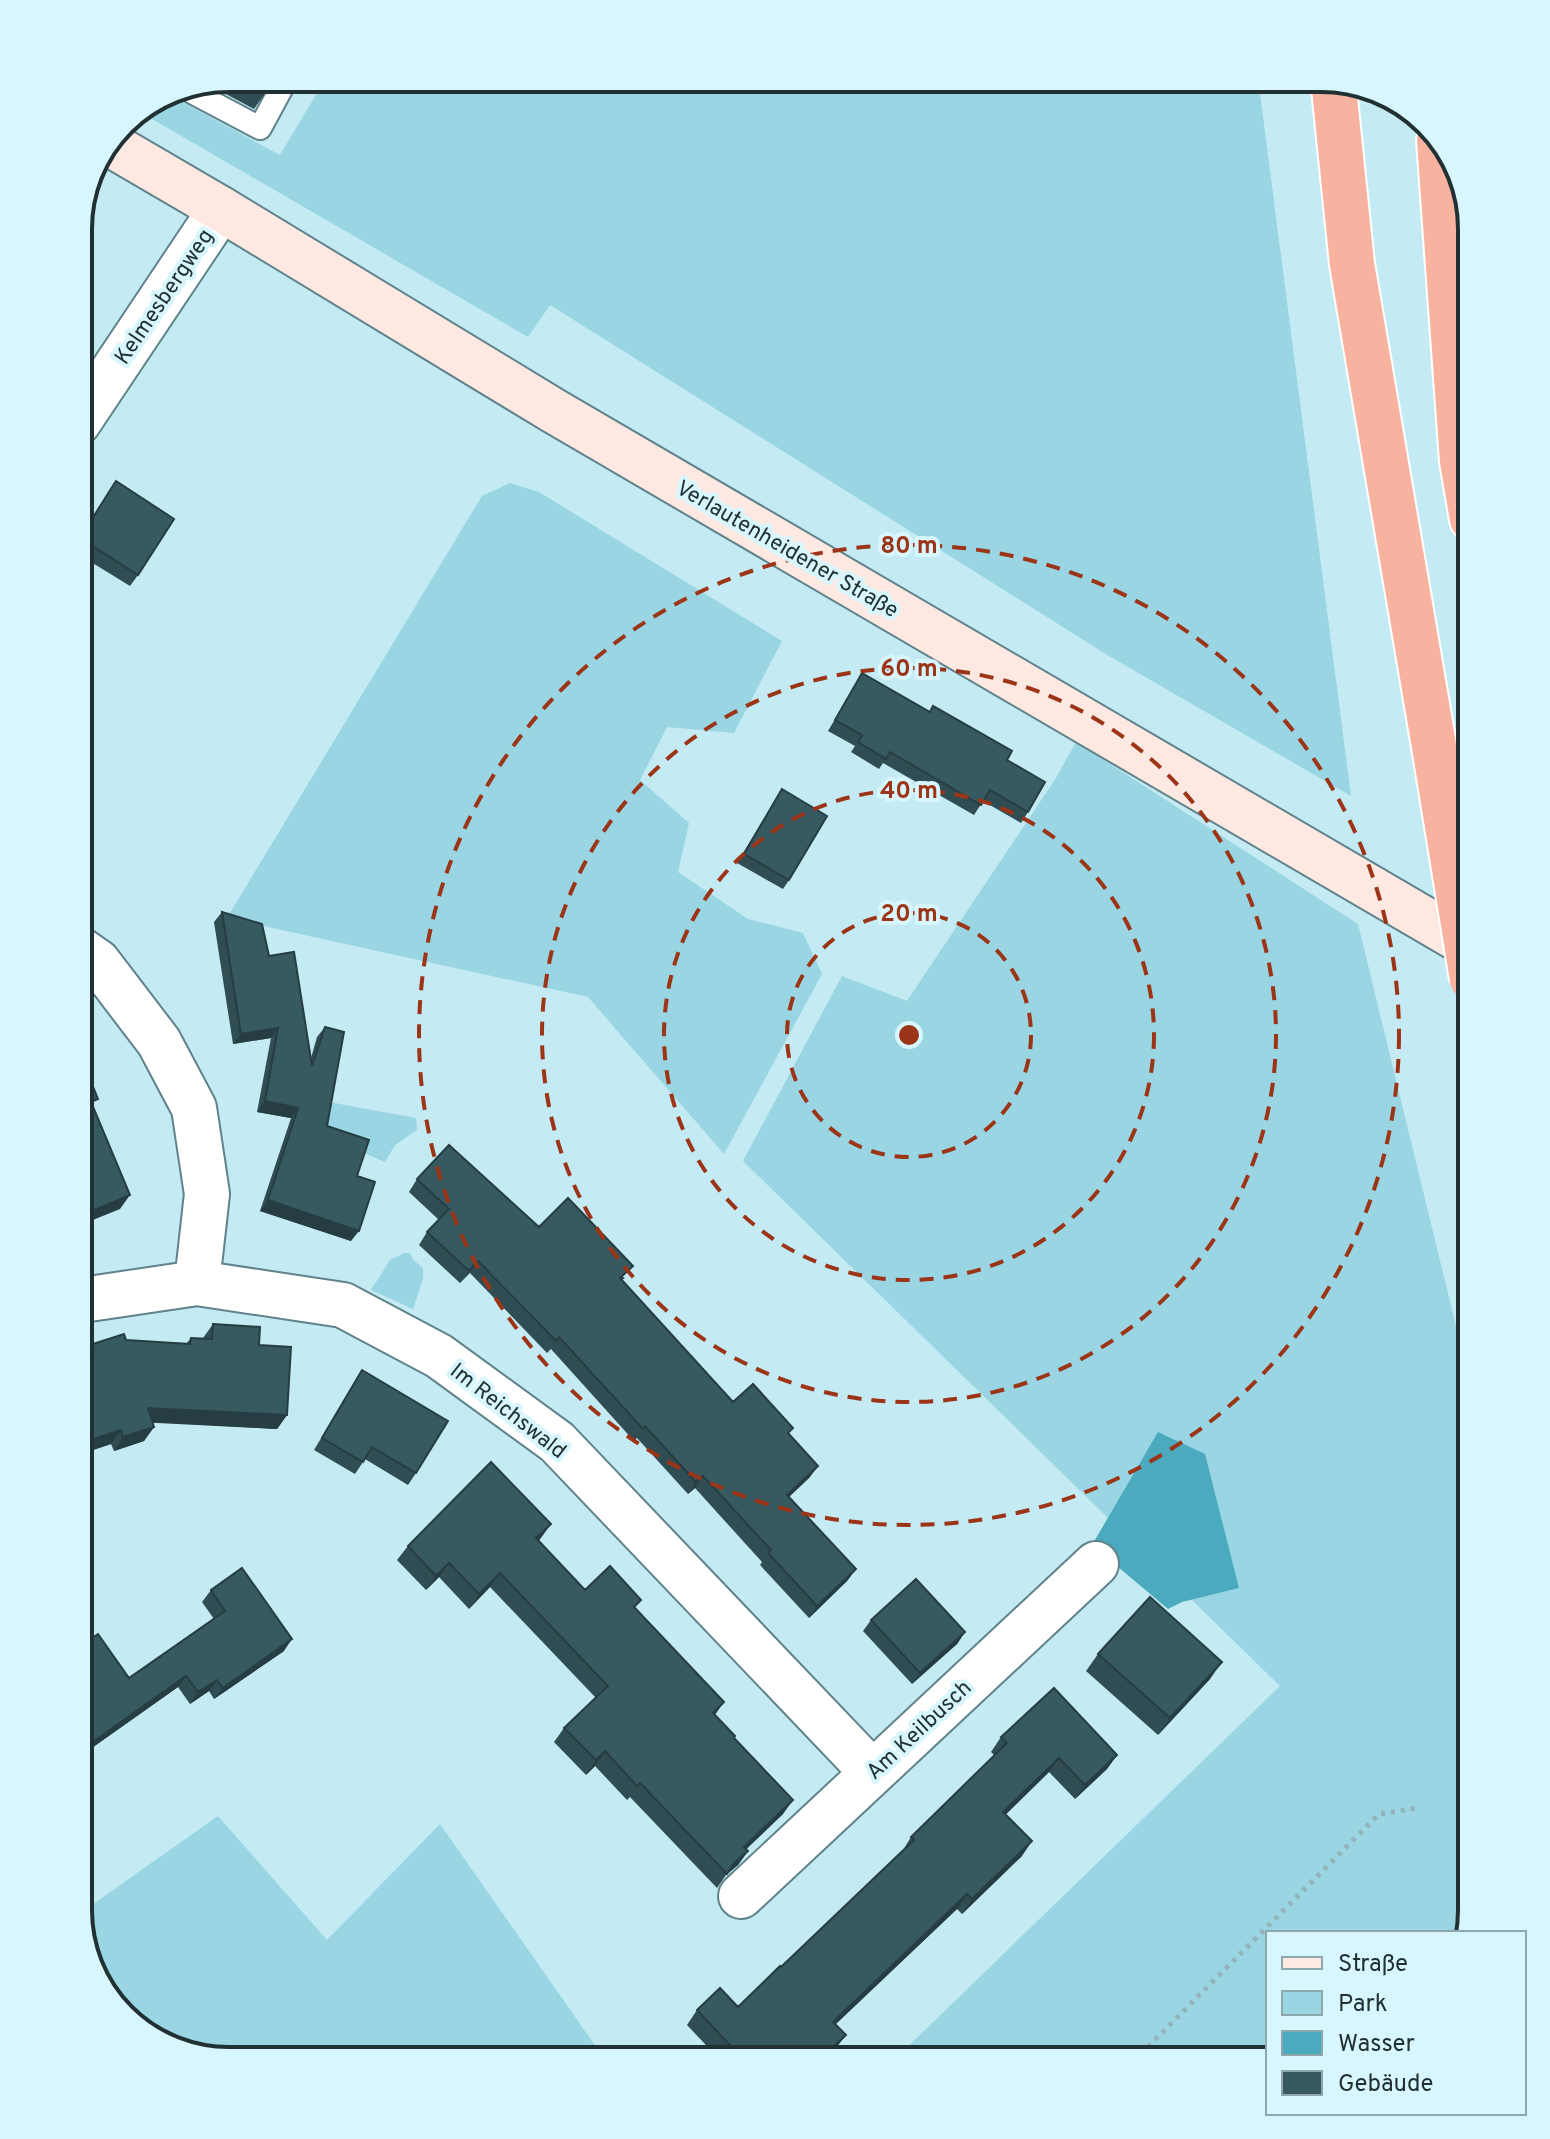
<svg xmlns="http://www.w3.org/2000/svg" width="1550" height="2139" viewBox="0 0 1550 2139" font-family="Overpass,sans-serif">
<rect width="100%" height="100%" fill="#c4eaf3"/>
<path fill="#99d5e2" d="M326,78H1258L1351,796L1109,656L550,305L528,337L140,112L175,98L280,155Z
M510,483L539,492L782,641L734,733L667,727L640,780L689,823L678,872L748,919L803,933L822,974L724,1154L588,997L227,918L482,496Z
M1076,742L1358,924L1472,1392V1911L1466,1933H1268V2061H893L1280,1686L743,1161L842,976L907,1001L1056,778Z
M329,1102L416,1118L417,1130L395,1145L385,1162L320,1134Z
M404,1253H410L413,1260L423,1268V1279L413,1309L371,1290L390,1260Z
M218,1816L327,1940L440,1824L606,2061H219L153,2041L98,1986L79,1914Z"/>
<path fill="#4baabd" d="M1158,1432L1205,1454L1239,1588L1182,1602L1168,1609L1092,1545Z"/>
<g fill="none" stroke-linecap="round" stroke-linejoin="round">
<defs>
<path id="lane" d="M192,92L260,128L287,78"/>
<path id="street" d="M78,423L221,209
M78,948L98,962L159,1042L194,1108L207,1194L197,1283
M78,1303L89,1299L197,1283L343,1305L439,1356L557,1442L872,1772
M741,1896L1096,1564"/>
<path id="secondary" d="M108,143L221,209L554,411L1472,947"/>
<path id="highway" d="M1333,79L1352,264L1435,752
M1439,140L1462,461L1472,519"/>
</defs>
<use href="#lane" stroke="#60838b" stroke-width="26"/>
<use href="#street" stroke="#60838b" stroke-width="48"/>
<use href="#secondary" stroke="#60838b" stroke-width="48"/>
<use href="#highway" stroke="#fff" stroke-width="48"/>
<path stroke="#93b2b9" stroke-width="5" stroke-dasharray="4 6" stroke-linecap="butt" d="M1134,2061L1379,1814L1417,1808"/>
<use href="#lane" stroke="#fff" stroke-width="22"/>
<use href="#street" stroke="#fff" stroke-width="44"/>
<use href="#secondary" stroke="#fde8e2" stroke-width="44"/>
<use href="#highway" stroke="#f7b3a0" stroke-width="44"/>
<defs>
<path id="highway-bridge" d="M1435,752L1472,979"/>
</defs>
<use href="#highway-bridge" stroke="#fff" stroke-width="48" stroke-linecap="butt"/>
<use href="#highway-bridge" stroke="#f7b3a0" stroke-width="44"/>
</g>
<path fill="#2f4d53" d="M229,78H274L266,92L254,109L209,85Z
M108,493L138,575L130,586L78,554V539Z
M862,673L1007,760L1028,812L1021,823L983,801L974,815L883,763L879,769L851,752L855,746L828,731Z
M782,789L789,880L783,889L737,863Z
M222,912L269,956L311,1058L317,1037L325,1027L327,1126L357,1176L351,1241L260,1211L291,1118L257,1112L271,1038L233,1044L214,922Z
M417,1179L539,1227L625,1278L622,1280L733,1402L789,1434L818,1466L809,1478L789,1497L856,1569L847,1581L809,1618L760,1565L762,1562L695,1488L688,1494L637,1438L634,1441L551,1349L547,1353L470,1273L460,1283L419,1245L427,1232L439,1220L409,1192Z
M213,1324L259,1345L287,1415L277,1429L153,1422L154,1427L144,1441L114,1451L111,1444L78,1455V1358L82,1357L90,1345L126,1340L186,1344L191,1338H203Z
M362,1370L416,1473L408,1485L365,1459L355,1474L314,1450Z
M541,1538L538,1541L585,1590L635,1608L724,1702L715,1715L734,1738L783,1814L746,1849L748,1851L738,1865L726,1875L717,1888L630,1797L627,1800L595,1766L586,1775L554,1742L564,1728L596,1698L490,1587L469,1609L439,1577L426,1590L397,1560L408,1546Z
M211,1590L284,1651L214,1699L209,1691L190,1704L178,1687L79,1757L78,1647L129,1678L214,1619L202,1602Z
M871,1620L965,1632L957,1644L912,1684L863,1631Z
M1098,1654L1210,1679L1158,1735L1086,1671Z
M1001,1737L1117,1755L1107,1769L1075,1799L1049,1772L1006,1814L1022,1856L962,1914L957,1909L836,2024L846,2035L835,2049L823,2061H721L687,2025L697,2010L738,2007L781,1967L902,1852L911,1837L994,1755L991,1752Z"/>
<path fill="#263e43" d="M278,1028L271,1038L233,1044L241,1034Z
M265,1101L298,1108L291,1118L257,1112Z
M130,1195L120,1209L78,1226V1217Z
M268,1200L359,1231L351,1241L260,1211Z
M148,1408L287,1415L277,1429L138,1422Z
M154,1427L144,1441L114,1451L123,1437Z
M121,1430L111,1444L78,1455V1444Z
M818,1466L809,1478L778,1507L787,1495Z
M703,1476L695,1488L688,1494L696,1482Z
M551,1524L541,1538L526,1553L536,1538Z
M449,1563L439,1577L426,1590L436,1576Z
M856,1569L847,1581L809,1618L817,1606Z
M500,1573L490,1587L469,1609L479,1594Z
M965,1632L957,1644L912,1684L920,1673Z
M292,1639L284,1651L214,1699L223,1688Z
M1222,1662L1210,1679L1158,1735L1170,1718Z
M186,1676L178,1687L79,1757L87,1746Z
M217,1680L209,1691L190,1704L198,1692Z
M605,1751L595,1766L586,1775L596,1760Z
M1117,1755L1107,1769L1075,1799L1085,1785Z
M1059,1758L1049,1772L993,1827L1003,1812Z
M793,1800L783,1814L734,1861L744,1847Z
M1032,1841L1022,1856L962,1914L972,1899Z
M748,1851L738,1865L726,1875L734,1863Z
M967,1894L957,1909L823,2036L833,2022Z
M846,2035L835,2049L823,2061H818Z
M789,2046L778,2061H774Z"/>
<path fill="#375960" stroke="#263e43" stroke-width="2" d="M240,78H274L266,92Z
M116,481L174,519L138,575L80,538Z
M862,673L930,712L933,706L1012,751L1007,760L1045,782L1028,812L990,790L981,805L890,752L886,759L858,742L862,735L835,720Z
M782,789L827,816L789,880L744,854Z
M222,912L262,924L269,956L294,952L312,1066L325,1027L344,1032L327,1126L369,1140L357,1176L375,1182L359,1231L268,1200L298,1108L265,1101L278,1028L241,1034Z
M78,1050L98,1099L91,1102L130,1195L78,1217Z
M449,1145L539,1227L568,1198L633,1266L620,1278L733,1402L753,1384L793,1428L788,1433L818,1466L787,1495L856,1569L817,1606L768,1553L771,1550L703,1476L696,1482L645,1426L643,1429L559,1337L556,1341L478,1261L469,1271L427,1232L449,1209L417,1179Z
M213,1324L260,1327L259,1345L291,1347L287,1415L148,1408L154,1427L123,1437L121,1430L78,1444V1358L93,1353L90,1345L124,1334L126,1340L190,1344L191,1338L212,1339Z
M362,1370L448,1421L416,1473L372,1447L363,1462L322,1438Z
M491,1462L551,1524L536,1538L585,1590L610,1566L641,1600L634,1607L724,1702L713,1713L735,1736L734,1738L793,1800L744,1847L748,1851L734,1863L727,1874L640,1783L637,1786L605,1751L596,1760L564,1728L608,1686L500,1573L479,1594L449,1563L436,1576L408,1546Z
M242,1568L292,1639L223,1688L217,1680L198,1692L186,1676L87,1746L86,1744L78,1749V1647L98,1634L129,1678L225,1611L211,1590Z
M916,1579L965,1632L920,1673L871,1620Z
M1150,1597L1222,1662L1170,1718L1098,1654Z
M1054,1688L1117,1755L1085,1785L1059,1758L1003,1812L1032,1841L972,1899L967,1894L833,2022L846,2035L818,2061H802L789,2046L774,2061H745L697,2010L720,1988L738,2007L780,1966L781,1967L914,1840L911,1837L1007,1743L1001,1737Z"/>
<g fill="none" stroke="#9c3517" stroke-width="4" stroke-dasharray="14 10">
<circle cx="909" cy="1035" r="122"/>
<circle cx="909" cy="1035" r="245"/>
<circle cx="909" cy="1035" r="367"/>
<circle cx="909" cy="1035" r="490"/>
</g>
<g text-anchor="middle" stroke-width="8" stroke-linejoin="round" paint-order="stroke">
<g font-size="22" fill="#213033" stroke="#d7f6fd">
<text transform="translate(163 296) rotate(-56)" y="8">Kelmesbergweg</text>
<text transform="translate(788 548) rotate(30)" y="8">Verlautenheidener Straße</text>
<text transform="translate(509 1410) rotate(38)" y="8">Im Reichswald</text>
<text transform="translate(918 1729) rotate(-43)" y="8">Am Keilbusch</text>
</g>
</g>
<path d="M0 0H1550V2139H0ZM229 92H1321A137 137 0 0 1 1458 229V1910A137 137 0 0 1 1321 2047H229A137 137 0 0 1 92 1910V229A137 137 0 0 1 229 92Z" fill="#d7f6fd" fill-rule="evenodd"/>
<path fill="none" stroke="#213033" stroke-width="4" d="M229 92H1321A137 137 0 0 1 1458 229V1910A137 137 0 0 1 1321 2047H229A137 137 0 0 1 92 1910V229A137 137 0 0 1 229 92Z"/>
<circle cx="909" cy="1035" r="12" fill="#9c3517" stroke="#d7f6fd" stroke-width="4"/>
<g font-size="24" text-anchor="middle" font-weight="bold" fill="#9c3517" stroke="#d7f6fd" stroke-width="8" stroke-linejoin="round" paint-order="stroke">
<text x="909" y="553">80 m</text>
<text x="909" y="676">60 m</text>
<text x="909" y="798">40 m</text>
<text x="909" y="921">20 m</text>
</g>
<rect x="1266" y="1931" width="260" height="184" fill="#d7f6fd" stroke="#8ea7ac" stroke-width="2"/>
<rect x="1282" y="1957" width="40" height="12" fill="#fde8e2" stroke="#8ea7ac" stroke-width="2"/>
<text x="1338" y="1971" font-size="24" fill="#213033">Straße</text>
<rect x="1282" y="1991" width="40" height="24" fill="#99d5e2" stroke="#8ea7ac" stroke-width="2"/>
<text x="1338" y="2011" font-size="24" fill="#213033">Park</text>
<rect x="1282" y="2031" width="40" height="24" fill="#4baabd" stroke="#8ea7ac" stroke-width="2"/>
<text x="1338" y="2051" font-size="24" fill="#213033">Wasser</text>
<rect x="1282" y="2071" width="40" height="24" fill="#375960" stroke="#8ea7ac" stroke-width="2"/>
<text x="1338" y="2091" font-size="24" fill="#213033">Gebäude</text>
</svg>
